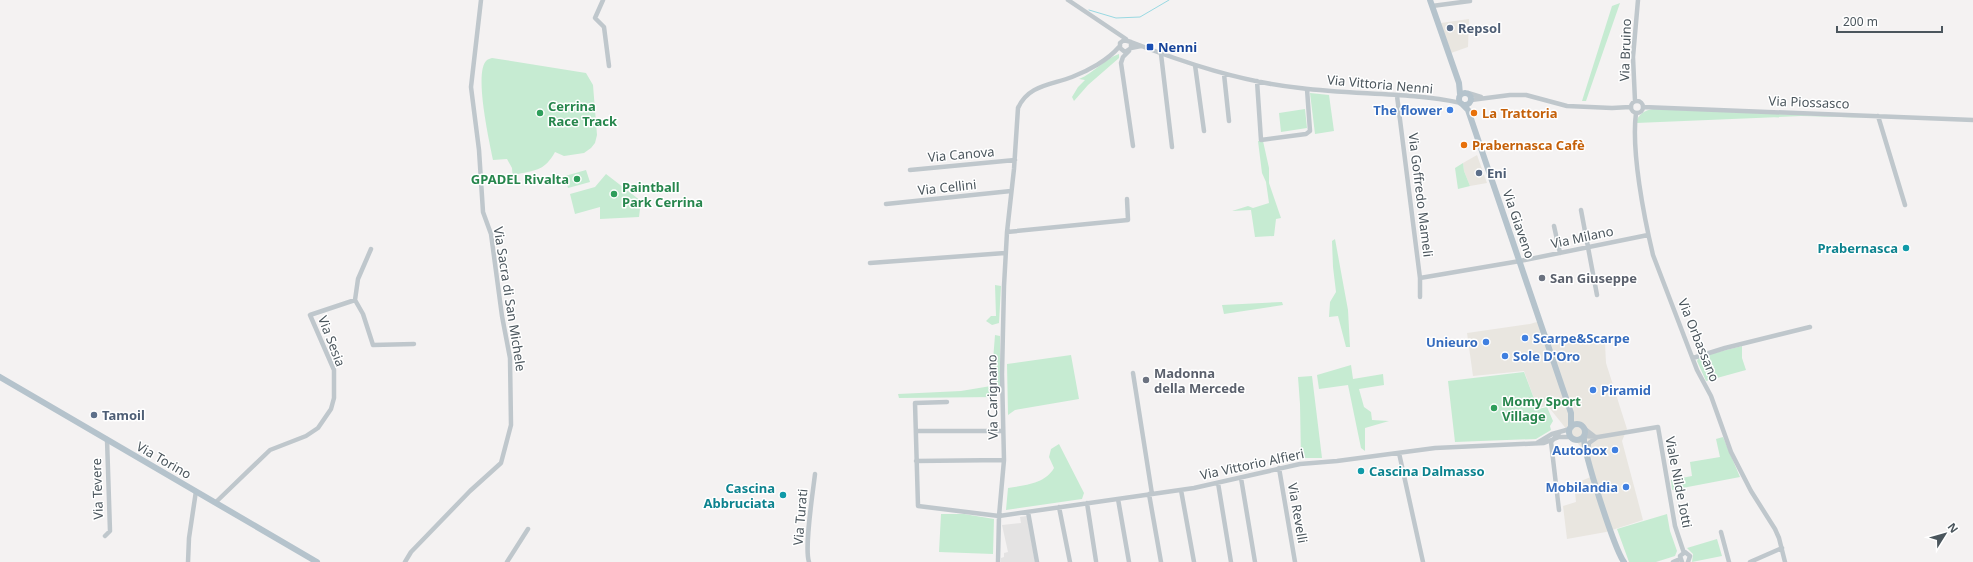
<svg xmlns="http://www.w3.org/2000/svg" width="1973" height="562" viewBox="0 0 1973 562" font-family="'Noto Sans',sans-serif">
<rect width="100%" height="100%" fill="#f4f2f2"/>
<path fill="#e9e6e0" d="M1469,19L1468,47L1451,53L1441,23Z
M1477,155L1487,183L1470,186L1464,171L1463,163Z
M1540,321L1553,343H1605L1606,363L1627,429L1622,441L1643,520L1606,532L1567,539L1563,506L1576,502L1574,484L1593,476L1580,446L1547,405L1538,409L1524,371L1473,376L1467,333L1530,324Z"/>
<path fill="#e4e3e3" d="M1027,516L1035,562H1001V558L1004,557V553L1008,552L1002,525L1021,523L1020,517Z"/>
<path fill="#c6ebd2" d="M1620,3L1586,101H1582L1612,6Z
M1119,54V58L1088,85L1074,101L1072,97L1078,87L1085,80L1079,79C1094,73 1104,59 1119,54Z
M492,58L586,73L593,85L597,135L595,143L591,148L584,153L564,156L555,152C545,170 537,170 518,174V180H513L512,168L507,159L493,160C490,144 473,71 487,60C488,59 490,59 492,58Z
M1310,93L1329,95L1334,131L1315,134Z
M1305,109L1307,128L1281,132L1279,113Z
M1654,109L1877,118L1801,116L1636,123C1638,114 1645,110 1654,109Z
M1258,141H1263L1269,168V183L1281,218L1276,219L1274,236L1255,237L1251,210L1232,211L1248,206L1253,208L1269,203L1266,182L1262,173Z
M1463,163L1464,171L1470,186L1458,189L1455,168Z
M586,170L590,182L568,188L565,176Z
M606,174L641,201L639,217L600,219V207L575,214L570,194L595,187Z
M1335,239L1348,310L1350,347H1346L1338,316L1329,317L1330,302L1336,292L1333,267L1332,241Z
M995,285L1001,286L999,323L992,325L986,321L991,316H996Z
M1282,302L1283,305L1224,314L1222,305Z
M995,335L1000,336V388L996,397L899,398L898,394L961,391L991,386Z
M1742,346V358L1746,370L1706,381L1697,361L1699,357Z
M1071,355L1079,399L1015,410L1008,415L1007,364Z
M1351,365L1353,379L1383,374L1384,385L1359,389L1364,407L1371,412L1372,420L1389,421L1365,428V451L1361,448L1348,385L1319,389L1317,375Z
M1524,372L1538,409L1547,407L1553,421L1550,426L1551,430L1536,439L1455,442L1448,381Z
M1312,376L1322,458H1301L1300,404L1298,377Z
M1723,437L1740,477L1672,490L1671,480L1692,476L1690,462L1720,457L1716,439Z
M1059,444L1084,493L1082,499L1006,510L1008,488C1025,485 1045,484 1054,468L1049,457L1051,449Z
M941,514H964L994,519L993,554L939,552Z
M1667,514L1670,531L1677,551L1675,556L1656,562H1629L1617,529Z
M1717,539L1722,556L1692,562L1693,554L1687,548Z"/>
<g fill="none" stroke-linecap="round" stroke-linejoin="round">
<path stroke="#99d9e2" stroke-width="1" d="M1089,10L1116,18L1140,17L1169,0"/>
<path stroke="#bfc7cc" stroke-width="4.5" d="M603,0L595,18L604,27L609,66
M1068,0L1126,39
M1432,6L1470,1
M1131,42C1185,63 1242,82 1300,88C1354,95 1408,92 1461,103
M1131,48V42L1124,40L1120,43V48L1125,52L1131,48L1141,46
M1129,51L1123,57L1121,63L1133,146
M1161,54L1172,147
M1195,65L1204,131
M1224,74L1229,121
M1257,81L1261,140L1306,134L1310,131L1307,89
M1468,93L1481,97
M1397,96L1420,278V297
M1471,100L1510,95H1526L1567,106L1612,108L1630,107
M1631 107a6 6 0 1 1 12 0a6 6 0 1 1-12 0Z
M1635,101L1633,57L1638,0
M1643,107L1973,120
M1636,113C1631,151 1644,217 1653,255L1697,370L1711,396L1731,452L1751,491L1775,529L1779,538L1785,562
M1878,116L1905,205
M910,170L1015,160
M886,204L1011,191
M1581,210L1597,295
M1554,226L1560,253
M1007,232L1128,220L1127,199
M870,263L1005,253
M1420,278L1520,261L1648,235
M355,300L358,279L371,249
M1693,358L1725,348L1810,327
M1133,373L1152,494
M947,402L915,403L918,506L999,516L1194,488L1300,464L1337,461L1435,448L1544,443L1559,437H1571
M1585,429L1594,436
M916,431H1003
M1584,436L1598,437L1658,427L1675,526L1684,553
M1537,443L1552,434L1570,429
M1588,450L1589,443L1596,438
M1399,453L1423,562
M916,461L1004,460
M1279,468L1295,562
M1241,478L1255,562
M1218,483L1231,562
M1181,490L1194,562
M1149,494L1161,562
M1118,499L1129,562
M216,502L270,450L306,436L318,428L331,409L334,398V370L310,315L355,300L363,314L373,345L414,344
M1087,503L1096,561
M1059,507L1070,562
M1559,510L1551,442L1559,433
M1028,512L1037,562
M1721,532L1729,562
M105,536L110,531L107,439
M188,562L189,538L196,491
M405,562L411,552L470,491L501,463L511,425L510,358L502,316L491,234L483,212L479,150L471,87L481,0
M507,562L528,529
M809,562C804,548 813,492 815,474
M998,562L999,516L1004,460L1002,374L1004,286L1007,232L1014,169L1018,108C1028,85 1051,85 1072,77C1088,71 1108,60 1119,47
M1673,562L1680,559
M1682,562L1680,556L1685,552L1690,556L1688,562
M1750,562L1782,548"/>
<path stroke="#b5c3cc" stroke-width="6" d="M1430,0L1459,83L1460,94
M1459 99a6 6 0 1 1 12 0a6 6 0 1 1-12 0Z
M1462,104L1468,110L1571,413V427
M0,377L317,562
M1569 432a8 8 0 1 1 16 0a8 8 0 1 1-16 0Z
M1584,436C1582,450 1615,550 1624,562"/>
</g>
<g fill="#5c6f8a" stroke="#fff" stroke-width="1.5">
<circle cx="1450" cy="28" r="4"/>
<circle cx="1479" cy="173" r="4"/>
<circle cx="94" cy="415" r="4"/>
</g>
<rect fill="#1a4fb4" stroke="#fff" stroke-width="1.5" x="1146" y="43" width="8" height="8" rx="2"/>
<g fill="#3f7fe0" stroke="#fff" stroke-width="1.5">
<circle cx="1450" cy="110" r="4"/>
<circle cx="1525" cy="338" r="4"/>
<circle cx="1486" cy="342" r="4"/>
<circle cx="1505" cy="356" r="4"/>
<circle cx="1593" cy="390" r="4"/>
<circle cx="1615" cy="450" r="4"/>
<circle cx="1626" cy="487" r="4"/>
</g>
<g fill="#2e9e5b" stroke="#fff" stroke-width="1.5">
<circle cx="540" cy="113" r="4"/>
<circle cx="577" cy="179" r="4"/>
<circle cx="614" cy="194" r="4"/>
<circle cx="1494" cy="408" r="4"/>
</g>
<g fill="#e8710a" stroke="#fff" stroke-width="1.5">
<circle cx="1474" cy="113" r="4"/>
<circle cx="1464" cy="145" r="4"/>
</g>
<g fill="#0f9aa8" stroke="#fff" stroke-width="1.5">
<circle cx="1906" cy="248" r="4"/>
<circle cx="1361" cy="471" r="4"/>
<circle cx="783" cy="495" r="4"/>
</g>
<g fill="#6b7280" stroke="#fff" stroke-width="1.5">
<circle cx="1542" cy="278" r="4"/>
<circle cx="1146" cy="380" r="4"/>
</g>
<g text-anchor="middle" stroke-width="3" stroke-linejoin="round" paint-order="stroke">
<g font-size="13" font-weight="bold" fill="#4e5e75" stroke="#fff" text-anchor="start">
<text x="1458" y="33">Repsol</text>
<text x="1487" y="178">Eni</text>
<text x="102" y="420">Tamoil</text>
</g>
<g font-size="13" font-weight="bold" fill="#164399" stroke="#fff" text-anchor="start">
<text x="1158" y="52">Nenni</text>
</g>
<g font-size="13" fill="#4b565d" stroke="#fff">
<text transform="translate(1625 50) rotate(-88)" y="5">Via Bruino</text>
<text transform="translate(1380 84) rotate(5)" y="5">Via Vittoria Nenni</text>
<text transform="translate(1809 102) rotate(2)" y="5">Via Piossasco</text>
<text transform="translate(961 154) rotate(-5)" y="5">Via Canova</text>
<text transform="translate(947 187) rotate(-6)" y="5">Via Cellini</text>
<text transform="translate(1421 195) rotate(83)" y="5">Via Goffredo Mameli</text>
<text transform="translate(1519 224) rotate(71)" y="5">Via Giaveno</text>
<text transform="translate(1582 237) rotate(-12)" y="5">Via Milano</text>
<text transform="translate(510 299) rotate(81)" y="5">Via Sacra di San Michele</text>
<text transform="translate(1699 340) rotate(68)" y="5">Via Orbassano</text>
<text transform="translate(332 341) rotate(69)" y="5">Via Sesia</text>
<text transform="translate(992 397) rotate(-91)" y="5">Via Carignano</text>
<text transform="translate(164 460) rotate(30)" y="5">Via Torino</text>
<text transform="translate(1252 464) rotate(-12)" y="5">Via Vittorio Alfieri</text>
<text transform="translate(1679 482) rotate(79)" y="5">Viale Nilde Iotti</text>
<text transform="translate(97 489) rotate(-92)" y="5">Via Tevere</text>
<text transform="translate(1298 513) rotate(80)" y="5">Via Revelli</text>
<text transform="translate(800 517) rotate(-85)" y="5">Via Turati</text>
</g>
<g font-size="13" font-weight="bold" fill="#27864d" stroke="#fff" text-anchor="start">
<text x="548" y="111">Cerrina<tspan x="548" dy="15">Race Track</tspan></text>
<text x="569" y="184" text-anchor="end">GPADEL Rivalta</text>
<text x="622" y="192">Paintball<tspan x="622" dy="15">Park Cerrina</tspan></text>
<text x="1502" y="406">Momy Sport<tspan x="1502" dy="15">Village</tspan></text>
</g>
<g font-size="13" font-weight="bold" fill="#366cbe" stroke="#fff" text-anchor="end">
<text x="1442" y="115">The flower</text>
<text x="1533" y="343" text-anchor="start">Scarpe&amp;Scarpe</text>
<text x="1478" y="347">Unieuro</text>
<text x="1513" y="361" text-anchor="start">Sole D'Oro</text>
<text x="1601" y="395" text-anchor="start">Piramid</text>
<text x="1607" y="455">Autobox</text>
<text x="1618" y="492">Mobilandia</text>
</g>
<g font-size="13" font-weight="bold" fill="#c56008" stroke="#fff" text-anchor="start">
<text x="1482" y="118">La Trattoria</text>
<text x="1472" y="150">Prabernasca Cafè</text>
</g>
<g font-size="13" font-weight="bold" fill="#0d838f" stroke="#fff" text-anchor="end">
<text x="1898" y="253">Prabernasca</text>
<text x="1369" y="476" text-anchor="start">Cascina Dalmasso</text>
<text x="775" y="493">Cascina<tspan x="775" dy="15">Abbruciata</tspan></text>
</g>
<g font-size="13" font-weight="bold" fill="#5b616d" stroke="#fff" text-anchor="start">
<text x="1550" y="283">San Giuseppe</text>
<text x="1154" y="378">Madonna<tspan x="1154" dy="15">della Mercede</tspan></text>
</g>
</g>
<g transform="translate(1945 534) rotate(53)" stroke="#ffffff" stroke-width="3" paint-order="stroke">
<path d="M0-3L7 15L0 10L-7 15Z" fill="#4b565d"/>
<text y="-6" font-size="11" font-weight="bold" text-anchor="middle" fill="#4b565d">N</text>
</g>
<path d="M1837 26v6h105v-6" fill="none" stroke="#4b565d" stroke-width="2"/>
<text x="1843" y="26" font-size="12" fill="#4b565d" stroke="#ffffff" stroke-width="3" paint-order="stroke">200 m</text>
</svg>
